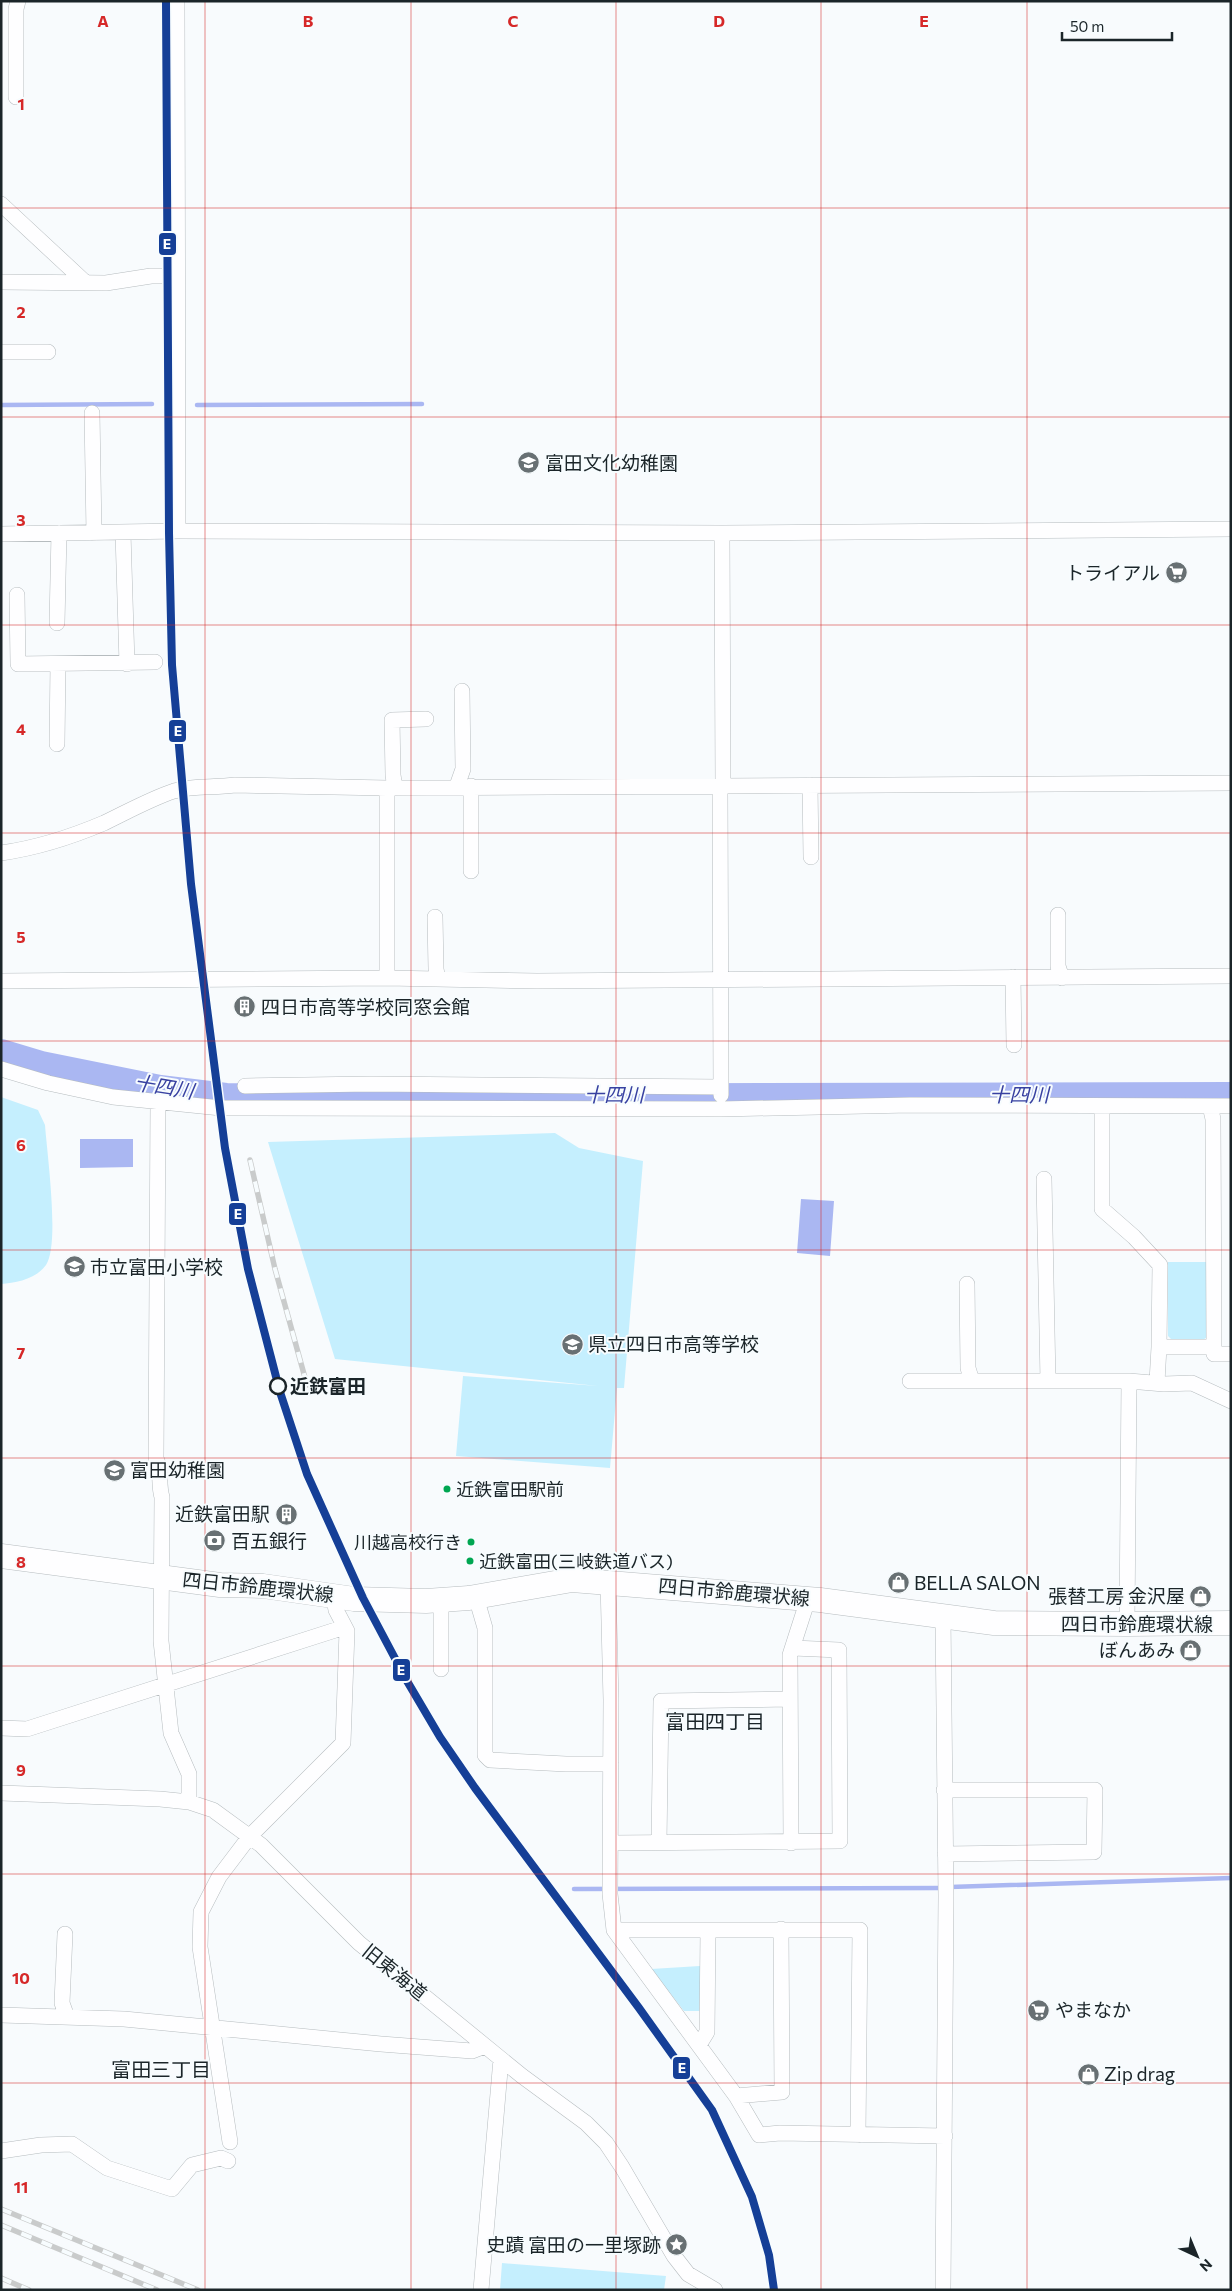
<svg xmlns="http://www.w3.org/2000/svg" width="1232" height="2291" viewBox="0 0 1232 2291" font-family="Commissioner,'Noto Sans JP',sans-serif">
<rect width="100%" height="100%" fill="#f8fbfd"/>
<path fill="#c5effe" d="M1,1097L38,1110L45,1125C47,1153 60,1245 46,1265C36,1279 16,1283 1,1284Z
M555,1133L579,1148L643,1161L624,1388H617L610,1468L456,1456L463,1376L598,1386L335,1359L268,1142Z
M1168,1262H1207V1337L1203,1340H1172L1168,1336Z
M700,1966V2011H684L651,1969Z
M502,2263L666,2276L664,2290H500Z"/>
<path fill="#aab7f2" d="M80,1139H133V1167L80,1168Z
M801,1199L834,1201L830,1256L797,1253Z"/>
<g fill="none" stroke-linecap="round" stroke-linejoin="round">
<path stroke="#aab7f2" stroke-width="4.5" d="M1,405L152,404
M197,405L422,404
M950,1887L1231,1878
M574,1889L942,1888"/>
<path stroke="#aab7f2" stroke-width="26" d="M1,1052L41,1064L160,1088L226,1096L390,1097L1231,1095"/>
<defs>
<path id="minor" d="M177,1L178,531
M16,97V9L18,1
M1,204L86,283
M1,282L106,283L151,276H167
M1,352H48
M92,413L94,533
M123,533L127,664
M722,533L723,787
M1,534L178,531L722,533L1231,529
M17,595L18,664L155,662
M57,623L59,533
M57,744L58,664
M810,785L811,857
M457,786L463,769L462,691
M720,787L721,1095
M395,788L393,775L392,720L426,719
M1,853C37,848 71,837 104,823C127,812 150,799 174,791C194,785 214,788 235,785L387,788L1231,783
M471,871V786
M1058,915V966L1062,978
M435,917L436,969L438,979
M1013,977L1014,1045
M387,978V788
M1,981L387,978L537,981L1231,976
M1,1069L48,1083L113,1097L221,1108L721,1109L910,1105L1231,1106
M245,1086L371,1084L721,1087
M158,1103L156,1458C162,1470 158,1485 162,1497L161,1641L171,1733L189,1774V1802
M1102,1107V1209L1134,1237L1160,1265L1159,1347L1157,1382
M1044,1179L1048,1381
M967,1284L968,1368L972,1381
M1159,1347H1214L1213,1119L1210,1106
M1214,1347V1354H1231
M910,1381H1129L1164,1384L1192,1383L1231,1401
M608,1582L611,1700L610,1894L614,1930L736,2096L759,2135L780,2133L945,2136
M476,1597L485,1628V1755L490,1760L566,1764H611
M943,1617L946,1896L943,2290
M1127,1624L1129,1381
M441,1669V1600
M1,1728L27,1729L345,1627
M944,1790H1095L1094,1852L945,1854
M1,1793L160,1799L189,1802L213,1810L261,1845L359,1943L522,2076L586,2123L606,2143L622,2167L674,2256L688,2274L715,2290
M611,1843L840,1841L839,1650L793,1648
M659,1843L661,1701L789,1699
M791,1843L790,1655L808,1599
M614,1930H860L858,2135
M65,1934L62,2003L67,2017
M1,2015L124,2019L381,2044L472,2051L485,2046
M699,2045L707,2032L708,1930
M736,2096L782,2092L781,1929
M230,2142L200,1947L201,1912L219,1877L250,1836L343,1743L347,1631L336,1610L333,1594
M1,2151L41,2145L72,2144L107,2168L172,2189L192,2165L221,2158L228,2161
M481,2290L501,2059"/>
<path id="primary" d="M1,1556L220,1585L263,1586L354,1599L426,1601L469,1598L572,1580L820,1600L994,1623L1127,1624L1231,1623"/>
</defs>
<use href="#minor" stroke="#b6bcbf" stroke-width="16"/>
<use href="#primary" stroke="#b6bcbf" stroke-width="25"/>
<use href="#minor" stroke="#fefeff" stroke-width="15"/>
<use href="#primary" stroke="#fefeff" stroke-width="24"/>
<defs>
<path id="rail" d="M250,1160L275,1269L307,1385
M1,2209L198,2290
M1,2225L157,2290
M1,2278L29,2290"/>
</defs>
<use href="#rail" stroke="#c9cbcb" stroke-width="5.5"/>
<use href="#rail" stroke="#f7fcfe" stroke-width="4" stroke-dasharray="11" stroke-linecap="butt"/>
<defs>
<path id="rail-1" d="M166,1L169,533L172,665L191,884L225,1148L248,1269L280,1392L307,1474L363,1598L407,1681L440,1737L475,1788L639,2008L712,2110L752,2197L769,2255L774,2290"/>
</defs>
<use href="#rail-1" stroke="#f7fcfe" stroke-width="11"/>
<use href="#rail-1" stroke="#153f97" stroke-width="8"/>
</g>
<path fill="none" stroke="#d62828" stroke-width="1" stroke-opacity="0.55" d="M205,1V2290M411,1V2290M616,1V2290M821,1V2290M1027,1V2290M1,208H1231M1,417H1231M1,625H1231M1,833H1231M1,1041H1231M1,1250H1231M1,1458H1231M1,1666H1231M1,1874H1231M1,2083H1231"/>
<defs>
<symbol id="school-disc" viewBox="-11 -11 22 22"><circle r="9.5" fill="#687073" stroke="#f7fcfe"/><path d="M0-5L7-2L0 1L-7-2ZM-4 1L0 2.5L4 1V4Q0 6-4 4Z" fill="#fff"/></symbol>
<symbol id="supermarket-disc" viewBox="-11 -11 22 22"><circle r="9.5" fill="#687073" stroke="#f7fcfe"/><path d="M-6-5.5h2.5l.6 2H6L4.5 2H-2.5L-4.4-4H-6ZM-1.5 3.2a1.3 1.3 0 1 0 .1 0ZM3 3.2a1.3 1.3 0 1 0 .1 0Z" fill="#fff"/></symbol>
<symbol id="building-disc" viewBox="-11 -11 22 22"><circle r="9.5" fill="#687073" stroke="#f7fcfe"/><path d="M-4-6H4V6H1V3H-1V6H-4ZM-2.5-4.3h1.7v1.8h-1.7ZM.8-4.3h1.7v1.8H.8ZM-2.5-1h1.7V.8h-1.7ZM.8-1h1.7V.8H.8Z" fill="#fff"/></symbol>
<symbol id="bank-disc" viewBox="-11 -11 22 22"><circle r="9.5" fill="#687073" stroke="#f7fcfe"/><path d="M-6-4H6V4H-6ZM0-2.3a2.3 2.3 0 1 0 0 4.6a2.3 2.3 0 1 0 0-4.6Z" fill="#fff"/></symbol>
<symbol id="shop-disc" viewBox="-11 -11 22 22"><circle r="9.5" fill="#687073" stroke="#f7fcfe"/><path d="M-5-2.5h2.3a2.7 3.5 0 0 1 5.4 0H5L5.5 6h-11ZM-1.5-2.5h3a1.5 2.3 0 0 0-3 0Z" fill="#fff"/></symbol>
<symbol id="sight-disc" viewBox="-11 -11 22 22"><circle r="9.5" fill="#687073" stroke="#f7fcfe"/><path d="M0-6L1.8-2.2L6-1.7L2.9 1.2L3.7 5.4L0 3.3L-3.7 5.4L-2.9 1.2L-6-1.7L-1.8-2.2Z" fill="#fff"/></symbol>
</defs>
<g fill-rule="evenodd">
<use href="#school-disc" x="516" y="450" width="25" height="25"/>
<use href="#supermarket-disc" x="1164" y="560" width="25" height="25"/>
<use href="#building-disc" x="232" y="994" width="25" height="25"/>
<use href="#school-disc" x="62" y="1254" width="25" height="25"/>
<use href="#school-disc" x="560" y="1332" width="25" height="25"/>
<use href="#school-disc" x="102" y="1458" width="25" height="25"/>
<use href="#building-disc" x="274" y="1502" width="25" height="25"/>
<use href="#bank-disc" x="202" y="1528" width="25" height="25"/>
<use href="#shop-disc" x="886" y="1570" width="25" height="25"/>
<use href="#shop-disc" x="1188" y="1584" width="25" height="25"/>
<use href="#shop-disc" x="1178" y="1638" width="25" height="25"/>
<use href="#supermarket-disc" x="1026" y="1998" width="25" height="25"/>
<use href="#shop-disc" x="1076" y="2062" width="25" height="25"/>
<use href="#sight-disc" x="664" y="2232" width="25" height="25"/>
</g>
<circle fill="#f7fcfe" stroke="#1b2529" stroke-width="2.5" cx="278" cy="1386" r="8"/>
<g fill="#00a651" stroke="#f7fcfe" stroke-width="2">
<circle cx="447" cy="1489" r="4.5"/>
<circle cx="471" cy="1542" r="4.5"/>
<circle cx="470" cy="1561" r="4.5"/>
</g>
<g text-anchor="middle" stroke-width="4" stroke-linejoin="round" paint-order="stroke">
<g font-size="18" fill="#1b2529" stroke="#f7fcfe" text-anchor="start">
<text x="456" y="1496">近鉄富田駅前</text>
<text x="462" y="1549" text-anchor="end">川越高校行き</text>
<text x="479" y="1568">近鉄富田(三岐鉄道バス)</text>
</g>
<g font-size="19" fill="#1b2529" stroke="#f7fcfe" text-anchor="start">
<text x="545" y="470">富田文化幼稚園</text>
<text x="1160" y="580" text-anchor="end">トライアル</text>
<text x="261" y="1014">四日市高等学校同窓会館</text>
<text x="90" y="1274">市立富田小学校</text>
<text x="588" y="1351">県立四日市高等学校</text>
<text x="130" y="1477">富田幼稚園</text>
<text x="270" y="1521" text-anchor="end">近鉄富田駅</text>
<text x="231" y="1548">百五銀行</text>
<text x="914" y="1590">BELLA SALON</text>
<text x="1185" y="1603" text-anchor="end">張替工房 金沢屋</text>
<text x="1175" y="1657" text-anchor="end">ぼんあみ</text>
<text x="1055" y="2017">やまなか</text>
<text x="1104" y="2081">Zip drag</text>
<text x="661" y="2252" text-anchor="end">史蹟 富田の一里塚跡</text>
</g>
<g font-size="19" font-weight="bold" fill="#1b2529" stroke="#f7fcfe" text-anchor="start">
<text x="290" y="1393">近鉄富田</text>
</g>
<g font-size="19" fill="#1b2529" stroke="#f7fcfe">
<text transform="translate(258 1587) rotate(6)" y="7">四日市鈴鹿環状線</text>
<text transform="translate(734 1592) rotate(5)" y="7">四日市鈴鹿環状線</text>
<text x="1137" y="1631">四日市鈴鹿環状線</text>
<text transform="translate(395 1972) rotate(39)" y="7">旧東海道</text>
</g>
<g font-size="20" font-style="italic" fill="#3841a1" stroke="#f7fcfe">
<text transform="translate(164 1087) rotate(9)" y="7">十四川</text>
<text x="614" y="1102">十四川</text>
<text x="1019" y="1102">十四川</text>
</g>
<g font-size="20" fill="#1b2529" stroke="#f7fcfe">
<text x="715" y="1729">富田四丁目</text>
<text x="161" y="2077">富田三丁目</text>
</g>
</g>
<g font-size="16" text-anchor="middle" font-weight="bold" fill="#d62828" stroke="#f7fcfe" stroke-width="4" stroke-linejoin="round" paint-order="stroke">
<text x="103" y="27">A</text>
<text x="308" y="27">B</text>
<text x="513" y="27">C</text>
<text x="719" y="27">D</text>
<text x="924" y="27">E</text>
<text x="21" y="110">1</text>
<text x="21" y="318">2</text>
<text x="21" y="526">3</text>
<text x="21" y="735">4</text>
<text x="21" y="943">5</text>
<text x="21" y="1151">6</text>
<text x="21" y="1359">7</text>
<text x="21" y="1568">8</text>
<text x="21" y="1776">9</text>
<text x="21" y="1984">10</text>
<text x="21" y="2193">11</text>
</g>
<g stroke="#f7fcfe" stroke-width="2">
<rect x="158" y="232" width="19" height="24" rx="5" fill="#153f97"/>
<rect x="168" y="719" width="19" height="24" rx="5" fill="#153f97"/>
<rect x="228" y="1202" width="19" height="24" rx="5" fill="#153f97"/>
<rect x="392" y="1658" width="19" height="24" rx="5" fill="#153f97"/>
<rect x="672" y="2056" width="19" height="24" rx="5" fill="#153f97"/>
</g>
<g font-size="14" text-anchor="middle" font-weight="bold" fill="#fff">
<text x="167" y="249">E</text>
<text x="178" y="736">E</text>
<text x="238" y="1219">E</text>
<text x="401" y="1675">E</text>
<text x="682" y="2073">E</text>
</g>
<rect width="1232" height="2291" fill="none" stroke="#1b2529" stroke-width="5"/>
<g transform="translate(1197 2256) rotate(136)" stroke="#f7fcfe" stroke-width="4" paint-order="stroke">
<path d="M0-4L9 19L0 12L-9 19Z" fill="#1b2529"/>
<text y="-8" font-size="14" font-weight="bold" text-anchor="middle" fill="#1b2529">N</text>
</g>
<path d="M1062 32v8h110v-8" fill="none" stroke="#1b2529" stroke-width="2.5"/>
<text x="1070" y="32" font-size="15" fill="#1b2529" stroke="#f7fcfe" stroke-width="4" paint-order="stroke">50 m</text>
</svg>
